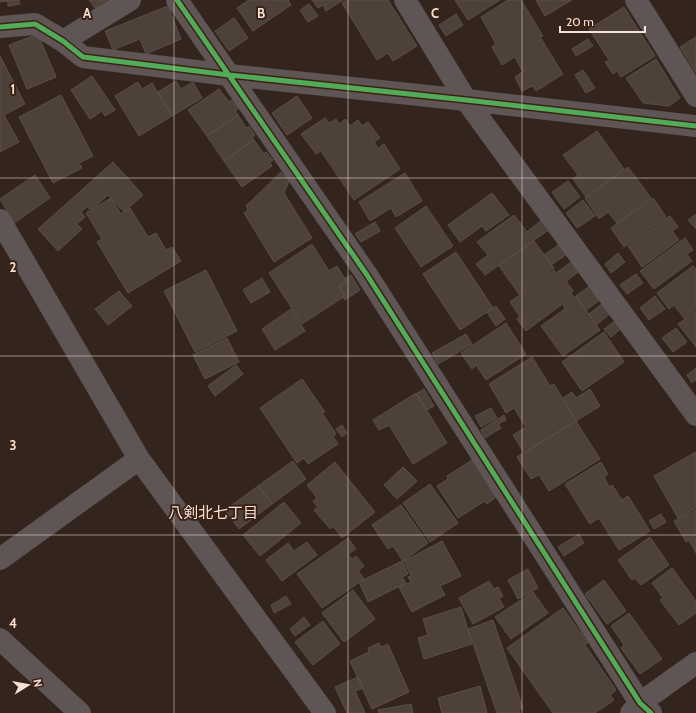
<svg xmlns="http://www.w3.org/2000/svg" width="696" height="713" viewBox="0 0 696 713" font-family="Cabin,'Noto Sans JP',sans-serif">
<rect width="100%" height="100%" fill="#33251e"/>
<path fill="#4e413a" stroke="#5b4e47" d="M0,0H19L20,4L8,6V1L0,2Z
M89,0H107L95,8Z
M249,0H288L291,5L253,31L237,8Z
M312,0H343L326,11L323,5L318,8Z
M347,0H388L417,46L393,61L388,53L377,60L342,3Z
M455,0H500L468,20Z
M508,0H521L543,36L540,37L563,74L536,91L532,86L522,91L515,77L523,72L515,57L502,65L492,47L496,44L481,17Z
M536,0H572L545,16Z
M309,4L318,16L308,22L300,10Z
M168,6L181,39L146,54L140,39L113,50L105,31Z
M624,7L655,56L621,77L617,71L613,74L605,62L609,60L589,29Z
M456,14L463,25L446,36L439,25Z
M234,18L248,38L229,51L215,31Z
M38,34L56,77L27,89L9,45Z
M696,37V73L680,47Z
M588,39L593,46L576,56L572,49Z
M0,56L25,104L4,115L19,142L0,152Z
M656,59L680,98L669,106L643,103L626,78Z
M583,70L595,88L586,93L575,75Z
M92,76L115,110L105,116L102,111L90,119L71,90Z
M176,81L181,89L193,82L202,98L172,116L158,92Z
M138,82L142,89L152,83L172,116L139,136L115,96Z
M219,89L229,102L232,100L238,109L235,111L238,115L207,136L188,110Z
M61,95L93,156L79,163L82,168L53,183L19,117Z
M297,96L312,118L287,135L272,113Z
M238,115L246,128L249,126L255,135L252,137L254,140L224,161L207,136Z
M325,118L329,123L336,119L340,124L345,119L350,126L358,120L362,126L368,122L380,138L374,142L378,148L384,144L400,169L354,200L321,151L316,154L301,134Z
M597,131L624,169L586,197L573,179L578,175L563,155Z
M254,140L264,154L266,152L273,160L270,163L272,166L242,187L224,161Z
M113,162L143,195L124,212L108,195L91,210L87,207L81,212L85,217L77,224L82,229L58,251L38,229Z
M628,167L651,198L617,223L608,212L599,219L585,198Z
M281,172L289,181L284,193L312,238L274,262L244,213L248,210L246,206Z
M405,173L422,201L396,217L391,208L370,221L359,202Z
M35,175L50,198L14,223L0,199Z
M568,181L580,197L564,209L552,192Z
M492,193L509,215L486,231L482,226L460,242L448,225Z
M111,198L121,214L130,208L148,237L156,233L166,250L172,247L181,261L128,293L97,242L102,239L86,213Z
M653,198L666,217L624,247L611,228Z
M583,200L595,216L577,228L566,213Z
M426,206L453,246L421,267L395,228Z
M696,214V229L688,220Z
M514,215L527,232L543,219L550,229L485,275L476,264L488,255L477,242Z
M670,216L678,227L672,231L679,240L642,267L628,246Z
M375,222L380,231L361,242L355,234Z
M685,238L693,250L687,254L692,261L654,289L640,271Z
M534,241L554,268L519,294L499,266Z
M312,244L329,271L337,266L347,282L339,286L345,296L302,324L269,273Z
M560,244L567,254L551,265L544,255Z
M456,252L493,308L460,330L423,274Z
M618,253L625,262L611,273L605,264Z
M574,260L581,270L566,281L573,291L571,293L573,296L526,331L517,319L520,317L510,302L554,270L556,273Z
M693,266L696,269V309L684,318L674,305L669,309L657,293Z
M206,270L237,331L195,352L164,291Z
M636,274L643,283L627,294L620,285Z
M351,275L360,290L345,300L343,297L345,296L339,286L347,282L345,278Z
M262,278L270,292L251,303L243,290Z
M590,286L600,300L586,310L576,296Z
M119,291L132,306L108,325L95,309Z
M576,296L600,330L563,356L541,326L565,309L563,305Z
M655,296L665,309L649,320L640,308Z
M603,303L611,313L596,325L589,314Z
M496,306L505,319L496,326L487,312Z
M291,309L305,331L275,350L262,329Z
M696,311V347L678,324Z
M616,320L622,328L611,337L604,329Z
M506,323L526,354L486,380L476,365L472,369L461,353Z
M676,328L687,342L673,352L662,338Z
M604,332L624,362L582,391L562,362Z
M466,334L472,344L438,364L432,353Z
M227,338L239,362L205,379L193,355Z
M532,357L550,386L554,384L576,421L524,453L513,435L526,427L514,408L506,413L489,384Z
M236,365L243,374L215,396L208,386Z
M696,368V380L692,383L687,375Z
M302,379L325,412L322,413L336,434L333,436L338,444L308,464L304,458L297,463L260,408Z
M424,389L434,406L427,410L416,394Z
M590,389L600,406L576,421L563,398L572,392L576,398Z
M416,393L447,443L413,464L389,425L379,430L373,420Z
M491,408L497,418L481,427L475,416Z
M504,415L506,420L498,424L501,428L485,438L481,430Z
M576,421L600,459L549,491L539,475L531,479L517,457Z
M342,425L347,433L342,437L336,429Z
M696,452V508L678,518L654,476Z
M472,460L496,497L487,504L485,501L458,518L437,486L448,479L447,476Z
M293,461L306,479L272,504L258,486Z
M335,462L375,512L342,538L333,526L330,529L314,510L318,507L313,501L317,498L307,485Z
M601,462L608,474L604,477L609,487L612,485L622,500L628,496L650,531L619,550L599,518L590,524L565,484Z
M403,467L417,481L397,499L384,485Z
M430,484L458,523L430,542L403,503Z
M258,486L272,504L239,529L225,510Z
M284,502L301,523L260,556L243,535Z
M401,505L428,543L403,561L393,546L388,549L372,525Z
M696,510V553L689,540L686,542L674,521Z
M661,514L666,522L654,529L649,521Z
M579,534L584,543L564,556L558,547Z
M650,537L669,565L641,585L635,578L632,580L618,560Z
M348,538L356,549L348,554L352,559L356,556L364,566L358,571L364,579L322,608L297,574Z
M442,541L461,576L440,586L445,595L412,612L399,587L411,582L408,577L411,576L404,561Z
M307,542L317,555L282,581L266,560L288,543L294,551Z
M402,561L408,574L402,577L406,583L368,602L359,582Z
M672,568L696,601V613L679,625L660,600L663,598L652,583Z
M528,569L538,588L518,599L508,580Z
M604,580L626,611L607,624L585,594Z
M489,581L494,589L498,587L503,596L499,598L504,607L473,624L459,598Z
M353,590L375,619L344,642L322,613Z
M533,592L548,613L511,639L495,617Z
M286,596L291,604L274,613L271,605Z
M461,607L472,644L424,659L418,638L428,635L423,619Z
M563,608L588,643L585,645L616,690L610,695L614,700L595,713H553L507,648Z
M629,613L662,659L640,674L621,648L624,645L611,626Z
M304,617L310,625L295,636L290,629Z
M493,620L523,708L519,710L520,713H497L468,629Z
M323,621L340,644L313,665L295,642Z
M379,643L381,647L388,644L409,692L372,709L350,661L369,652L368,648Z
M358,677L363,688L355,691L365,713H347L335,687Z
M480,686L487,713H442L438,698Z
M411,704L413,713H379L378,710Z"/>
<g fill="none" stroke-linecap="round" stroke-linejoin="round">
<path stroke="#5e5554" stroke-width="22" d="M177,0L367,275L640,703L651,713
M405,0L466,100L696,415
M636,0L696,96
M0,27L35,24L63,41L83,57L229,75L466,100L696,126
M63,41L130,0
M0,220L139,459L325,713
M0,559L139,459
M0,639L80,713
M631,713L640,703L696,663"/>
<defs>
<path id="cycleway" d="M177,0L367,275L640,703L651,713
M0,27L35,24L63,41L83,57L229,75L466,100L696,126"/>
</defs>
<use href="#cycleway" stroke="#3c2215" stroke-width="8"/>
<use href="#cycleway" stroke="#51ab58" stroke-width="5"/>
</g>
<path fill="none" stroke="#f4e2d9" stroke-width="1" stroke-opacity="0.55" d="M174,0V713M348,0V713M522,0V713M0,178H696M0,356H696M0,535H696"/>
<g text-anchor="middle" stroke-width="4" stroke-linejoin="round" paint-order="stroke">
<g font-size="15" fill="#f4e2d9" stroke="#3c2215">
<text x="213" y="518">八剣北七丁目</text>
</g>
</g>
<g font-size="13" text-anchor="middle" font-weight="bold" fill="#f4e2d9" stroke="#3c2215" stroke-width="4" stroke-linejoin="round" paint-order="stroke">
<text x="87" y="18">A</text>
<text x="261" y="18">B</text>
<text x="435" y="18">C</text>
<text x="13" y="94">1</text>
<text x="13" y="272">2</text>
<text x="13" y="450">3</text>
<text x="13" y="628">4</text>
</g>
<g transform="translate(28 685) rotate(79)" stroke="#3c2215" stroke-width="3" paint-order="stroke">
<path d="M0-3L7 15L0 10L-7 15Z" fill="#f4e2d9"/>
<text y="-6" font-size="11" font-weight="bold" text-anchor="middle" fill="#f4e2d9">N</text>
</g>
<path d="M560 26v6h85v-6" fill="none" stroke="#f4e2d9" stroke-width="2"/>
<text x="566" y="26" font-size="12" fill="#f4e2d9" stroke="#3c2215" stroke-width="3" paint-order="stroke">20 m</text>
</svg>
